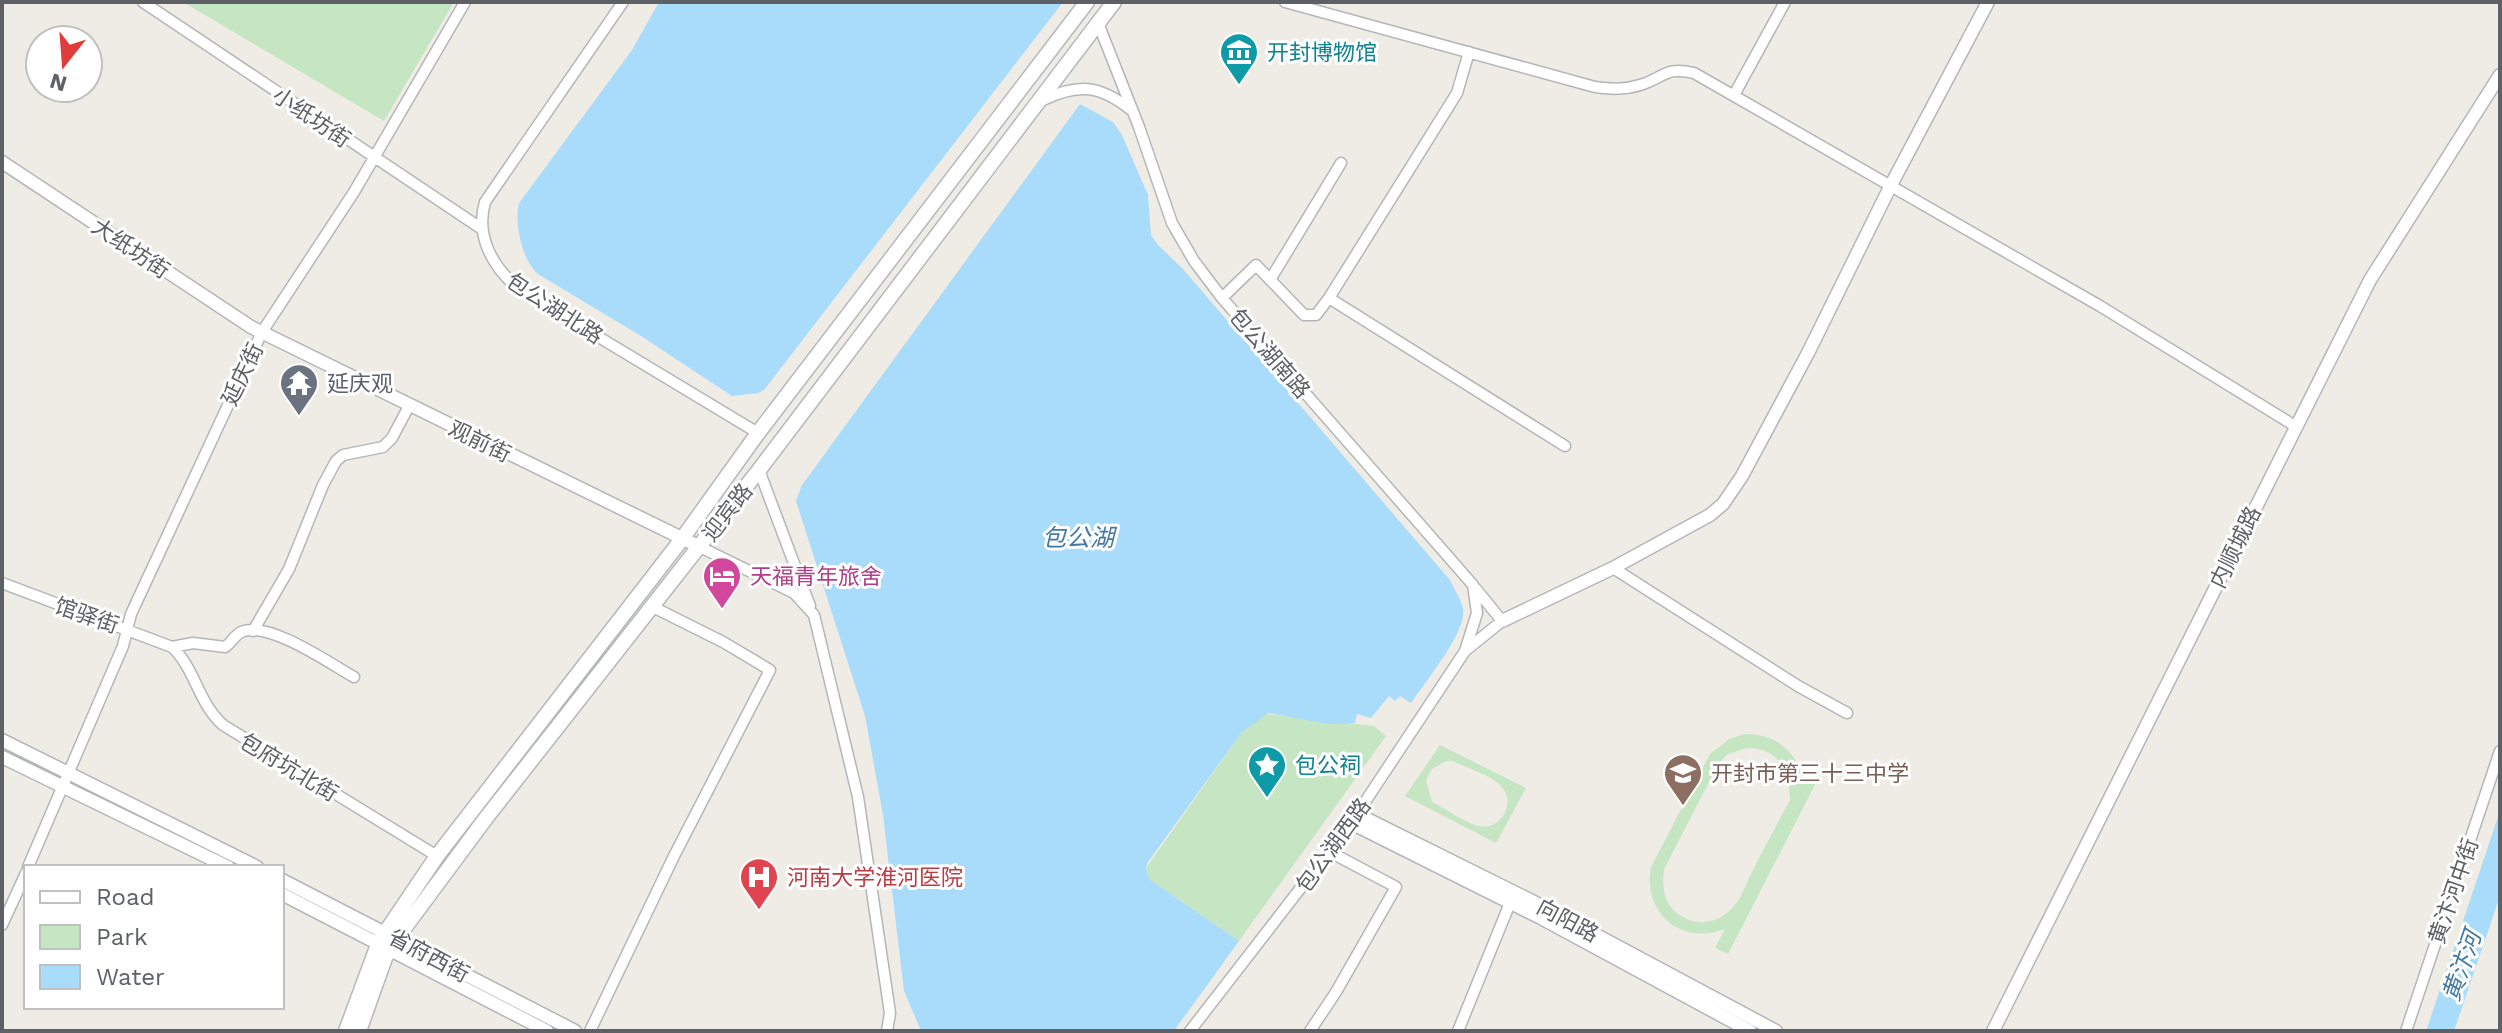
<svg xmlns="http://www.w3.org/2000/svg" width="2502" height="1033" viewBox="0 0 2502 1033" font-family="'Work Sans','Noto Sans SC',sans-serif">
<rect width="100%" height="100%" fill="#efece5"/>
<path fill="#c5e5c3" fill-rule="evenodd" d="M183,2H454L384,121Z
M1265,714L1374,726L1386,736L1239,941L1149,879L1146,868L1242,732Z
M1745,734C1773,734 1794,748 1802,775L1806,768L1820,775L1728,954L1715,948L1725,929C1682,946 1642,913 1651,867L1710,754L1729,739ZM1747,748C1780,748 1789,771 1790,800C1777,824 1764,848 1752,872C1746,883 1742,897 1734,906C1720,923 1697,928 1678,914C1663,903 1662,885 1664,869L1719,763L1728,754Z
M1440,745L1526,788L1496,843L1405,796ZM1446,761H1453C1468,768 1487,774 1499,784C1518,800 1502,832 1478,826C1462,821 1446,809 1432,802L1426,780L1432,769Z"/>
<path fill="#a9dcfb" d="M659,2H1063L764,390L758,393L732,396L641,336L538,274C522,260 514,224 519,203L632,50Z
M1080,104L1113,122L1122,135L1148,195L1151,235L1158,245L1183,269L1450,580C1454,589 1461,599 1463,609C1467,632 1424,683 1411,703L1400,696L1395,701L1389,696L1371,718L1357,714L1355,723L1328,724L1268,713L1242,732L1148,862L1146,868L1149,879L1239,941L1174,1031H921L904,991L883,815L865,716L796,501L802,485Z
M2500,811V896L2454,1031H2426Z"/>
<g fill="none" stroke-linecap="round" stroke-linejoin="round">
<defs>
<path id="minor" d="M143,2L482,229
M623,2L485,202C475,236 493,268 519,289L758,433
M1285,2L1595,87C1611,89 1624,90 1640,85C1664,78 1665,66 1694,73L2100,306L2295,426
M1098,23L1139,127L1172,223L1194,261L1222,298L1473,585L1477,613L1465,651
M1734,95L1785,2
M1043,100C1078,83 1099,85 1130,109
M1270,280L1341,163
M1222,298L1256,265L1304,315H1316L1329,298L1565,446
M1329,298L1457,93L1469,52
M759,470L810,606
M700,547L794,593L814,615L858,797L890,1013L887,1031
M1613,568L1798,686L1847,713
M2,583L172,647C195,668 198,703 223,725L437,856
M253,631L289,569L323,485L336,461L343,455L383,447L392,438L409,406
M172,647L193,643L225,647C232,643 235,633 244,631C272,623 329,663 354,677
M28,867L123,646L131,614L262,332L354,192L465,2
M2,925L26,873
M590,1031L674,856L770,670L723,642L651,606
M1190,1031L1351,823L1465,651L1502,621L1476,589
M1310,1031L1336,992L1396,887L1330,852
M1458,1031L1510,903
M2406,1031L2500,751"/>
<path id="tertiary" d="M2,162L251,327L700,547
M1502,621L1613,568L1710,515L1723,504L1742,476L1808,353L1891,185L1988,2
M2,740L257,867
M2,757L228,867
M1357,814L1544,907L1776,1031
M1351,823L1539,917L1750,1031
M282,880L575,1031
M282,894L547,1031
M1993,1031L2370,280L2500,75"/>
<path id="secondary" d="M346,1031L379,942L437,856L682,539L758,433L1087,2
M359,1031L385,958L397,938L486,818L759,470L1114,2"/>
</defs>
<use href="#minor" stroke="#b3b6b9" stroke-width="13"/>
<use href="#tertiary" stroke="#b3b6b9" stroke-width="15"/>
<use href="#secondary" stroke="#b4b8bc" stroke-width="17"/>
<use href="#minor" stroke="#fff" stroke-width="10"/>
<use href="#tertiary" stroke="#fff" stroke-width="12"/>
<use href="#secondary" stroke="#fff" stroke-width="14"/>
</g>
<defs>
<symbol id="museum-pin" viewBox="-11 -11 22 30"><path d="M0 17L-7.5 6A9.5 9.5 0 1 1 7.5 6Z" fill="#0f9aa8" stroke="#fff"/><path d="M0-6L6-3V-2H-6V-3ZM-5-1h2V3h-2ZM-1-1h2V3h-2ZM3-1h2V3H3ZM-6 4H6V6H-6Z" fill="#fff"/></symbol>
<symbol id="temple-pin" viewBox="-11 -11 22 30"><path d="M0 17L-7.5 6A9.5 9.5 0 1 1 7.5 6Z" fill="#6b7280" stroke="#fff"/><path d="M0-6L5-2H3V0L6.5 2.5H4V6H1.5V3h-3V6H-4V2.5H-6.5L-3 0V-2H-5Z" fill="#fff"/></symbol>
<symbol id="hotel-pin" viewBox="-11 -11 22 30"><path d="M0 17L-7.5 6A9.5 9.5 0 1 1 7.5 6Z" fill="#d1479c" stroke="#fff"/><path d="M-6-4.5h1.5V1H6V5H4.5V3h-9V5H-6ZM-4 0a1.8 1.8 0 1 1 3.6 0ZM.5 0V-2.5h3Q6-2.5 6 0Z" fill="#fff"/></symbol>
<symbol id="sight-pin" viewBox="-11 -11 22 30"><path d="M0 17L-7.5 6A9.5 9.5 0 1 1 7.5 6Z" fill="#0f9aa8" stroke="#fff"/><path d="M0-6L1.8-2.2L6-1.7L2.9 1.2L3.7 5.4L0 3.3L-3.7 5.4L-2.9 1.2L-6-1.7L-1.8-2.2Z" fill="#fff"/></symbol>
<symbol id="school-pin" viewBox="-11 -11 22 30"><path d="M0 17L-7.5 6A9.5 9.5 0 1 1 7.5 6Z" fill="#8d6e63" stroke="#fff"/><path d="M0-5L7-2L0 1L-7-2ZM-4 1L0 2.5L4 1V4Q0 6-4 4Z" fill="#fff"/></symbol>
<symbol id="hospital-pin" viewBox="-11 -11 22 30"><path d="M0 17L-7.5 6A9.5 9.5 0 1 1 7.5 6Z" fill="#e0444e" stroke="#fff"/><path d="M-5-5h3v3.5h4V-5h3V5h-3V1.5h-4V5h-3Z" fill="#fff"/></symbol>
</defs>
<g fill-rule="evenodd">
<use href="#museum-pin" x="1217" y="30" width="44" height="60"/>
<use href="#temple-pin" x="277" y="361" width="44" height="60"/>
<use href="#hotel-pin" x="700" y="554" width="44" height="60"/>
<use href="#sight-pin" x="1245" y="743" width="44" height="60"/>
<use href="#school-pin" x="1661" y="751" width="44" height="60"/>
<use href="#hospital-pin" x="737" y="855" width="44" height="60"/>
</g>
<g text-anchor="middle" stroke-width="6" stroke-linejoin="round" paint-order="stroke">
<g font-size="22" fill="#0d838f" stroke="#fff" text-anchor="start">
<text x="1267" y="60">开封博物馆</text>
<text x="1295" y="773">包公祠</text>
</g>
<g font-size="22" fill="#5d6165" stroke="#fff">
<text transform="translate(312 117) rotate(34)" y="8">小纸坊街</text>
<text transform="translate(131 248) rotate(34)" y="8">大纸坊街</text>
<text transform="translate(555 308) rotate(33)" y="8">包公湖北路</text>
<text transform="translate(1270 353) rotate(49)" y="8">包公湖南路</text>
<text transform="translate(242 374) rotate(-64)" y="8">延庆街</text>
<text transform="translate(480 441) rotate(26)" y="8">观前街</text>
<text transform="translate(727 512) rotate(-52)" y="8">迎宾路</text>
<text transform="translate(2235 547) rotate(-64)" y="8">内顺城路</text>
<text transform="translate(87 615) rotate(19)" y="8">馆驿街</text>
<text transform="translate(289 767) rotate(31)" y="8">包府坑北街</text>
<text transform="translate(1333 845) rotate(-54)" y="8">包公湖西路</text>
<text transform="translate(2453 891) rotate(-71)" y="8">黄汴河中街</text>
<text transform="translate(1568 920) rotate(28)" y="8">向阳路</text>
<text transform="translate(429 955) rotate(28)" y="8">省府西街</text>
</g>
<g font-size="22" fill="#5b616d" stroke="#fff" text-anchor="start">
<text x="327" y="391">延庆观</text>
</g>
<g font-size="22" fill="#b23c85" stroke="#fff" text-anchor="start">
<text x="750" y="584">天福青年旅舍</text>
</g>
<g font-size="22" fill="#785e54" stroke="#fff" text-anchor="start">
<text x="1711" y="781">开封市第三十三中学</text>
</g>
<g font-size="22" fill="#be3a42" stroke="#fff" text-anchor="start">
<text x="787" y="885">河南大学淮河医院</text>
</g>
<g font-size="24" font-style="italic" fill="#4379a4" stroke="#fff">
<text x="1078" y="546">包公湖</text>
<text transform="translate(2462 966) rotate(-71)" y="8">黄汴河</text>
</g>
</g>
<rect width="2502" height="1033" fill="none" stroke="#5d6165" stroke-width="8"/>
<rect x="24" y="865" width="260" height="144" fill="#ffffff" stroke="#bec0c1" stroke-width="2"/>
<rect x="40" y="891" width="40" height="12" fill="#ffffff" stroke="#bec0c1" stroke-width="2"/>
<text x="96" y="905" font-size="24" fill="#5d6165">Road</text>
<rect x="40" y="925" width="40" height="24" fill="#c5e5c3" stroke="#bec0c1" stroke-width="2"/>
<text x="96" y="945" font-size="24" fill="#5d6165">Park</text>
<rect x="40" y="965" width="40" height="24" fill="#a9dcfb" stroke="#bec0c1" stroke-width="2"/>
<text x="96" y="985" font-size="24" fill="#5d6165">Water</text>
<g transform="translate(64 64) rotate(197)"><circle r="38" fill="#ffffff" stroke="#bec0c1" stroke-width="2"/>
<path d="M0-6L14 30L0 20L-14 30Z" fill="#e03c3a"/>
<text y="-12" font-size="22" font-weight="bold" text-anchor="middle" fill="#5d6165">N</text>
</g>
</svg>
